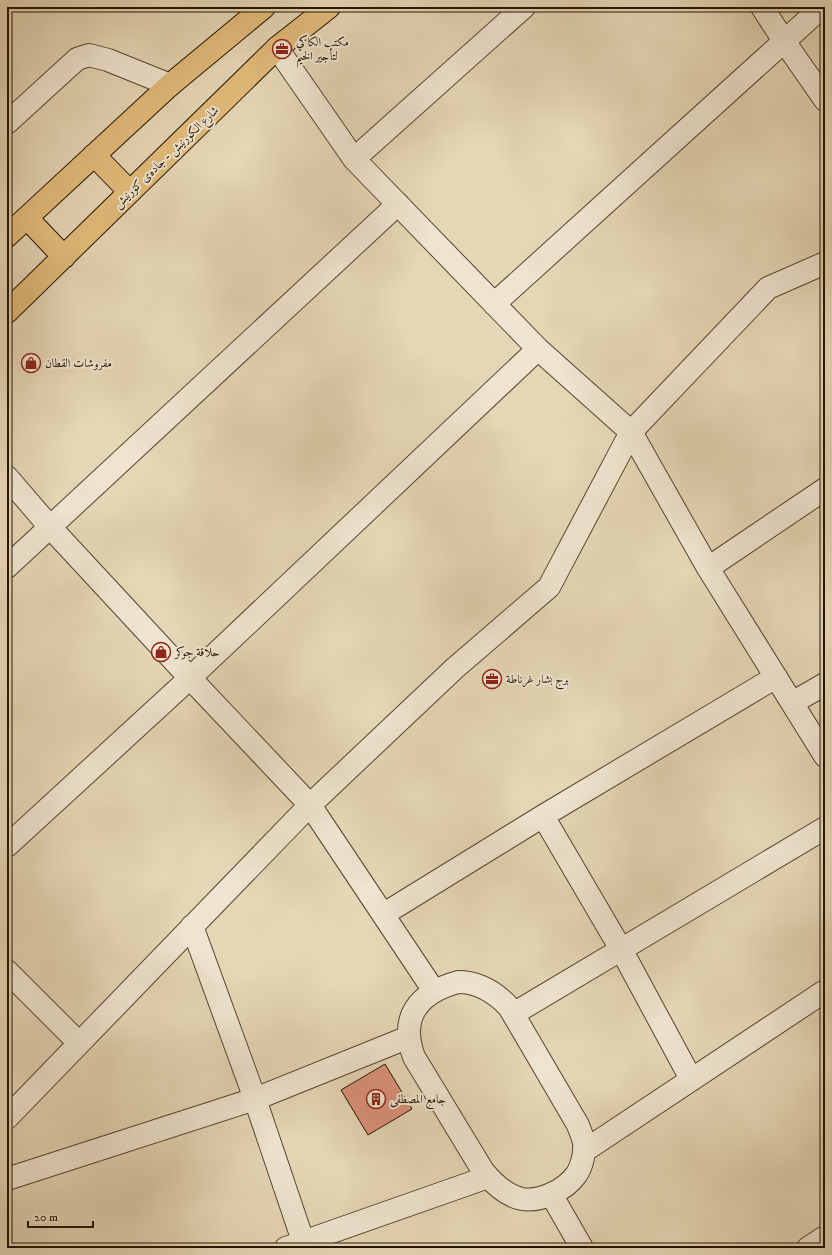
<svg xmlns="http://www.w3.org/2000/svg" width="832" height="1255" viewBox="0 0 832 1255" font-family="'IM FELL DW Pica',Amiri,serif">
<rect width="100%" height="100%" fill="#e5d6b5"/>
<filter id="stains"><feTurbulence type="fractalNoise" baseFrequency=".005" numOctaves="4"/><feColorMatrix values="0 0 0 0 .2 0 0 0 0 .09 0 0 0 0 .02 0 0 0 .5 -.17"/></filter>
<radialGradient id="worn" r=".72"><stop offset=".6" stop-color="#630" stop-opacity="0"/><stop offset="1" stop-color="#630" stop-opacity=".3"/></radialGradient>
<path fill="#da9179" stroke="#241400" d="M385,1064L412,1109L368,1135L341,1090Z"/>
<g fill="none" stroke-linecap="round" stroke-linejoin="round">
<defs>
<path id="minor" d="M762,7L784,41L825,100
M277,48L354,159L538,349L631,432L708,568L825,756
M7,123L77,59L89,55L108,60L170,85
M354,159L524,7
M494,304L822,7
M7,477L50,527L190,678L310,805L434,991
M7,567L398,204
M708,568L825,489
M792,703L825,684
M543,816L622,951L691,1079
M7,846L190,678L538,349
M384,914L543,816L776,677
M192,926L255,1099L303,1241
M7,971L79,1043
M458,982C479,982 495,992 509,1007L578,1125C580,1131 583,1137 584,1143C585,1152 582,1167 576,1175C565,1190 541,1202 522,1199C506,1196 493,1183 483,1171L414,1057C399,1016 419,993 458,982Z
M513,1014L825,828
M7,1118L310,805L455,668L549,587L631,432L768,288L825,263
M584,1151L825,991
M7,1179L255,1099L409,1037
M551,1194L582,1248
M286,1248L488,1177
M808,1248L825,1237"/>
<path id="major" d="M94,155L130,192
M27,218L64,257
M7,236L170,85L264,7
M7,312L277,48L329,7"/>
</defs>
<use href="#minor" stroke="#54442d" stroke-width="24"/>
<use href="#major" stroke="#241400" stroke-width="24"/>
<use href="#minor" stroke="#eee4cf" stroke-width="22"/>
<use href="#major" stroke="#e2bb7a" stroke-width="22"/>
</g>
<defs>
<symbol id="office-ring" viewBox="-11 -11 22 22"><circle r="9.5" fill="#eee4cf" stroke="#8f2418" stroke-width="1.5"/><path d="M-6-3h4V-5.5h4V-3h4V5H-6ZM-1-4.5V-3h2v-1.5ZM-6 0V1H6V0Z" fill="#8f2418"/></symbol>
<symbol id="shop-ring" viewBox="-11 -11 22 22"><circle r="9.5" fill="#eee4cf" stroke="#8f2418" stroke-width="1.5"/><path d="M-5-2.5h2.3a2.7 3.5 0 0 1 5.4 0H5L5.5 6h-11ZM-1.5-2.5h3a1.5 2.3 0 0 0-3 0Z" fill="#8f2418"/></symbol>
<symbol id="building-ring" viewBox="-11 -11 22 22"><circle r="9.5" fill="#eee4cf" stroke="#8f2418" stroke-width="1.5"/><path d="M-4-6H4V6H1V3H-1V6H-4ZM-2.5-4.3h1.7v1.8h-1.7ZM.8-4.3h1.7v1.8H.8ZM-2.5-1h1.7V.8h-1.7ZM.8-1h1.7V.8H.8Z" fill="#8f2418"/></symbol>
</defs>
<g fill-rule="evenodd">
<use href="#office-ring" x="271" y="38" width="22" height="22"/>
<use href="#shop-ring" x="20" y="352" width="22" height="22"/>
<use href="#shop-ring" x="150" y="641" width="22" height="22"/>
<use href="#office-ring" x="481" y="668" width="22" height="22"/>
<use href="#building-ring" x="365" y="1088" width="22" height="22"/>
</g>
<g text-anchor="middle" stroke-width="4" stroke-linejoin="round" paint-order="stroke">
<g font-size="12" fill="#241400" stroke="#eee4cf" text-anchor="start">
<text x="296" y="46">مكتب الكاكي<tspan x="296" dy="14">لتأجير الخيم</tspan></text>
<text x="45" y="367">مفروشات القطان</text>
<text x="175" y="656">حلاقة جوكر</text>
<text x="506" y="683">برج بشار غرناطة</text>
<text x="390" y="1103">جامع المصطفى</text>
</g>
<g font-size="12" fill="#241400" stroke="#eee4cf">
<text transform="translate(166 157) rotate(-44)" y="4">شارع الكورنيش - جادەی کۆرنیش</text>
</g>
</g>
<rect width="832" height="1255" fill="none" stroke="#e5d6b5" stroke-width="24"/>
<rect x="8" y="8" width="816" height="1239" fill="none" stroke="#241400" stroke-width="2"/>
<rect x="12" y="12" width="808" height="1231" fill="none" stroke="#241400"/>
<path d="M28 1221v6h65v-6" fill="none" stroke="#241400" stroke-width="2"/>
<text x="34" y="1221" font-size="12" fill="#241400" stroke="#eee4cf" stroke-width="3" paint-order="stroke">20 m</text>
<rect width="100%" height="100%" filter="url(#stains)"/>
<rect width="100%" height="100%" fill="url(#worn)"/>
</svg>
